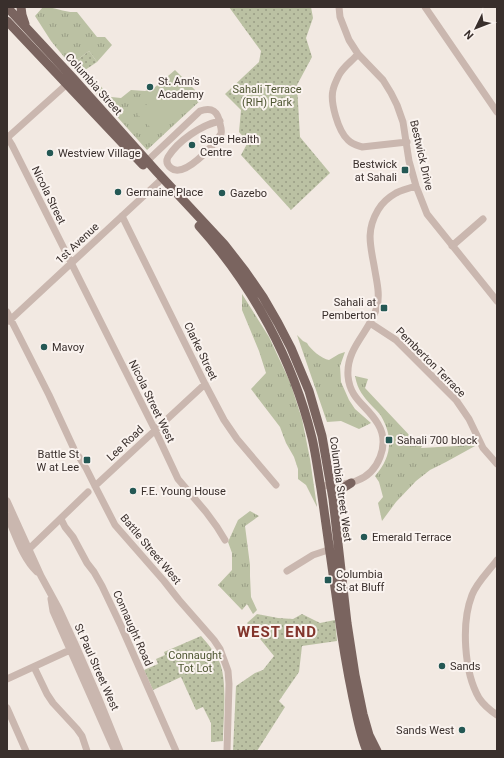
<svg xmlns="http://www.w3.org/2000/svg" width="504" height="758" viewBox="0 0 504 758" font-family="Roboto,sans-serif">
<defs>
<pattern id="grass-tufts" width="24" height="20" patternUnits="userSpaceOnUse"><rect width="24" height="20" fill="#bbc1a3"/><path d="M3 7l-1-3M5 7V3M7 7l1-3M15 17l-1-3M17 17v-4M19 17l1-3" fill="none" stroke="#999d85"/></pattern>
<pattern id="park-dots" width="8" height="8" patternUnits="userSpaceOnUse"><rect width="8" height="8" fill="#bbc1a3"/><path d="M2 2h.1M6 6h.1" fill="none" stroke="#999d85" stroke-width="1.8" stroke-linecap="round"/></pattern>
</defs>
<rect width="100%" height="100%" fill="#f2e9e2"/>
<path fill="url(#grass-tufts)" d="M43,7C55,7 65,13 77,12L97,37H105L112,45L97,62L89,51L77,60L85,70L111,97L121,98L131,90L145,91L154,88L175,70L203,98L147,150L74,69L51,41L35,16Z
M242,294L269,337L290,382L302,419L310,459L317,507L306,485L298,479V469L294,457L286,443L280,427L251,389L266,373L259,351L242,310Z
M297,335L303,341L307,343C310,349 322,359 329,360L339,354L345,352L340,366L341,382L349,400L355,409L371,423L359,429L341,421L327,422Z
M355,376L368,379L365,388L412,438L418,444L424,443L421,448L457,446L471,439L475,446L446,462L430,470L416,481L396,502L382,521L378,503L383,497L379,482L375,476C391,458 394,438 381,416C379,413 376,410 373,407C363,396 358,391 355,376Z
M250,511L259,516L245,526L250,565V576L251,597L257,610L253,614L247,604L242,610L218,585L232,570V553L228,542L238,520Z"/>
<path fill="url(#park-dots)" d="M229,7H311L313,18L306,38L312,57L297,85L300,137L330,173L291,210L241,155L248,142L239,132L241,110L225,94L259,62L261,51Z
M89,51L97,62L85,70L77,60Z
M257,614L278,618L293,619L302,614L320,623L335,620L337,641L302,646L299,672L279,701L285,707L257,751H233L236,686L255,673L263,670L274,656L247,623Z
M201,636C207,643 215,652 219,661C228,680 223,719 223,741L211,742V723L203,707L196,710L181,677L153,690L144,670L158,664L156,659L165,655L164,652Z"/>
<path fill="#bbc1a3" d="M178,74L194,91L154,131L137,114Z"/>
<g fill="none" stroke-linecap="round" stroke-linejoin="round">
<path stroke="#cab7af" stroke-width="7" d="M339,7L340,17L349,40L358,54L383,80L391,93L397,105L403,122L409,161L416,186L427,214L497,301
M425,7L497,112
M358,54C352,61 343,67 339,75C337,79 334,85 333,90C330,102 338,131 348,140C352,144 356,145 362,147L407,142
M7,137L12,145L155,430L178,479L206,512L217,527L225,540
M7,138L67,84
M144,164L200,111C212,107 218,111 220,124C221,128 222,130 221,134C214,145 184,179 171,168C167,165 166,161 168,157C178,141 201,125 220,121
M122,216L205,384L224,420L237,439L276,485
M452,246L483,219
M7,312L49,395L74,449L86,468L95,486L115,525L164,581L179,600L214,640L220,649L228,671L229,684L227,751
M9,321L163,178
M370,323L396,340L456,400L469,419L483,448L497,464
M95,486L205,384
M320,486C332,485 345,485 356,481C379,473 390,444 378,424C367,405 350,400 348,376C346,347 370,332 377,307C380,294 377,283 375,271C371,247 365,232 378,210C382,203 389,197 396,193C402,190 409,188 416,186
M7,501L41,576L59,609L76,646L99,699L120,751
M7,516C15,533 22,558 37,572
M61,519L65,527L73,537L87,563L94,572L102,586L121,626L176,751
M29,549L88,492
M497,560C489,571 477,582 472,595C461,623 464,672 479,698C483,704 491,711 497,715
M287,571L313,555L334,548
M51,599L53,611L115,751
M34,667L47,694L53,703L77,729L82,736L87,751
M7,679L70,650
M7,708L26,751"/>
<path stroke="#7a645f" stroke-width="9" d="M7,7L73,78L157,172L224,244L245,271L263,297L278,323L291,348L309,391L322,436L333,499L347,623L355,675L363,714L369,735L377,751
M21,7L22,15L25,24
M7,21L143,165
M199,226C253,286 293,360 312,438C316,455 318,472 321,489C327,529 332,569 338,609C342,639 347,669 353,698C357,716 360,735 367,751
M333,499L343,488L351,483"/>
</g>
<g fill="#245854" stroke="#faf3ef" stroke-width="1.5">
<circle cx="150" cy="87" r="4"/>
<circle cx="192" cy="145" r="4"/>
<circle cx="50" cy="153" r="4"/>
<rect x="401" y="166" width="8" height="8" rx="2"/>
<circle cx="118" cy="192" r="4"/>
<circle cx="222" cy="193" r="4"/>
<rect x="380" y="304" width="8" height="8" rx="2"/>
<circle cx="44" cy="347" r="4"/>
<rect x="385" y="436" width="8" height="8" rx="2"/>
<rect x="83" y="456" width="8" height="8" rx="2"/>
<circle cx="133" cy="491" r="4"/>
<circle cx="364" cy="537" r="4"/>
<rect x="324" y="576" width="8" height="8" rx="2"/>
<circle cx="442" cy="666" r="4"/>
<circle cx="462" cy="730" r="4"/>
</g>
<g text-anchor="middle" stroke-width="4" stroke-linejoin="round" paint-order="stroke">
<g font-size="11" fill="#392f2c" stroke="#faf3ef" text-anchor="start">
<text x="158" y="85">St. Ann's<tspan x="158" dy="13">Academy</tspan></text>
<text x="200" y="143">Sage Health<tspan x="200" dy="13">Centre</tspan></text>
<text x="58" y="157">Westview Village</text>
<text x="397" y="168" text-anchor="end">Bestwick<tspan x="397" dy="13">at Sahali</tspan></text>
<text x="126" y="196">Germaine Place</text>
<text x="230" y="197">Gazebo</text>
<text x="376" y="306" text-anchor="end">Sahali at<tspan x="376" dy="13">Pemberton</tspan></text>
<text x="52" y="351">Mavoy</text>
<text x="397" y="444">Sahali 700 block</text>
<text x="79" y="458" text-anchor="end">Battle St<tspan x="79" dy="13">W at Lee</tspan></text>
<text x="141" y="495">F.E. Young House</text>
<text x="372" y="541">Emerald Terrace</text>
<text x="336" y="578">Columbia<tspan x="336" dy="13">St at Bluff</tspan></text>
<text x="450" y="670">Sands</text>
<text x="454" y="734" text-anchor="end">Sands West</text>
</g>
<g font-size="11" fill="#392f2c" stroke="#faf3ef">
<text transform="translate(94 84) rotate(48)" y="4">Columbia Street</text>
<text transform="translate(422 155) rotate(77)" y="4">Bestwick Drive</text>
<text transform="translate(49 195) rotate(64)" y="4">Nicola Street</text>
<text transform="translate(77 243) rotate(-43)" y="4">1st Avenue</text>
<text transform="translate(201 351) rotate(64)" y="4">Clarke Street</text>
<text transform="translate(431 362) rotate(45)" y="4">Pemberton Terrace</text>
<text transform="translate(152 401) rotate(64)" y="4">Nicola Street West</text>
<text transform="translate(125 443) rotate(-43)" y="4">Lee Road</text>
<text transform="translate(341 489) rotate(82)" y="4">Columbia Street West</text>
<text transform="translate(151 549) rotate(50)" y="4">Battle Street West</text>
<text transform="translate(133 628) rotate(66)" y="4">Connaught Road</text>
<text transform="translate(97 667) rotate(66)" y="4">St Paul Street West</text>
</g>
<g font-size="11" fill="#4e5632" stroke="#faf3ef">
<text x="267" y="93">Sahali Terrace<tspan x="267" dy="13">(RIH) Park</tspan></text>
<text x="195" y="659">Connaught<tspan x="195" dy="13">Tot Lot</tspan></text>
</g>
<g font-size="15" font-weight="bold" letter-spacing="1" fill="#82342b" stroke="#faf3ef">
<text x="277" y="637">WEST END</text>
</g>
</g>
<rect width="504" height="758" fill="none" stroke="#392f2c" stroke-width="16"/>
<g transform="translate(476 28) rotate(227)" stroke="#faf3ef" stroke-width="3" paint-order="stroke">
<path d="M0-3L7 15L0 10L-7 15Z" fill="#392f2c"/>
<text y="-6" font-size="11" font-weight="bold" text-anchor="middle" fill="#392f2c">N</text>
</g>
</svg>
